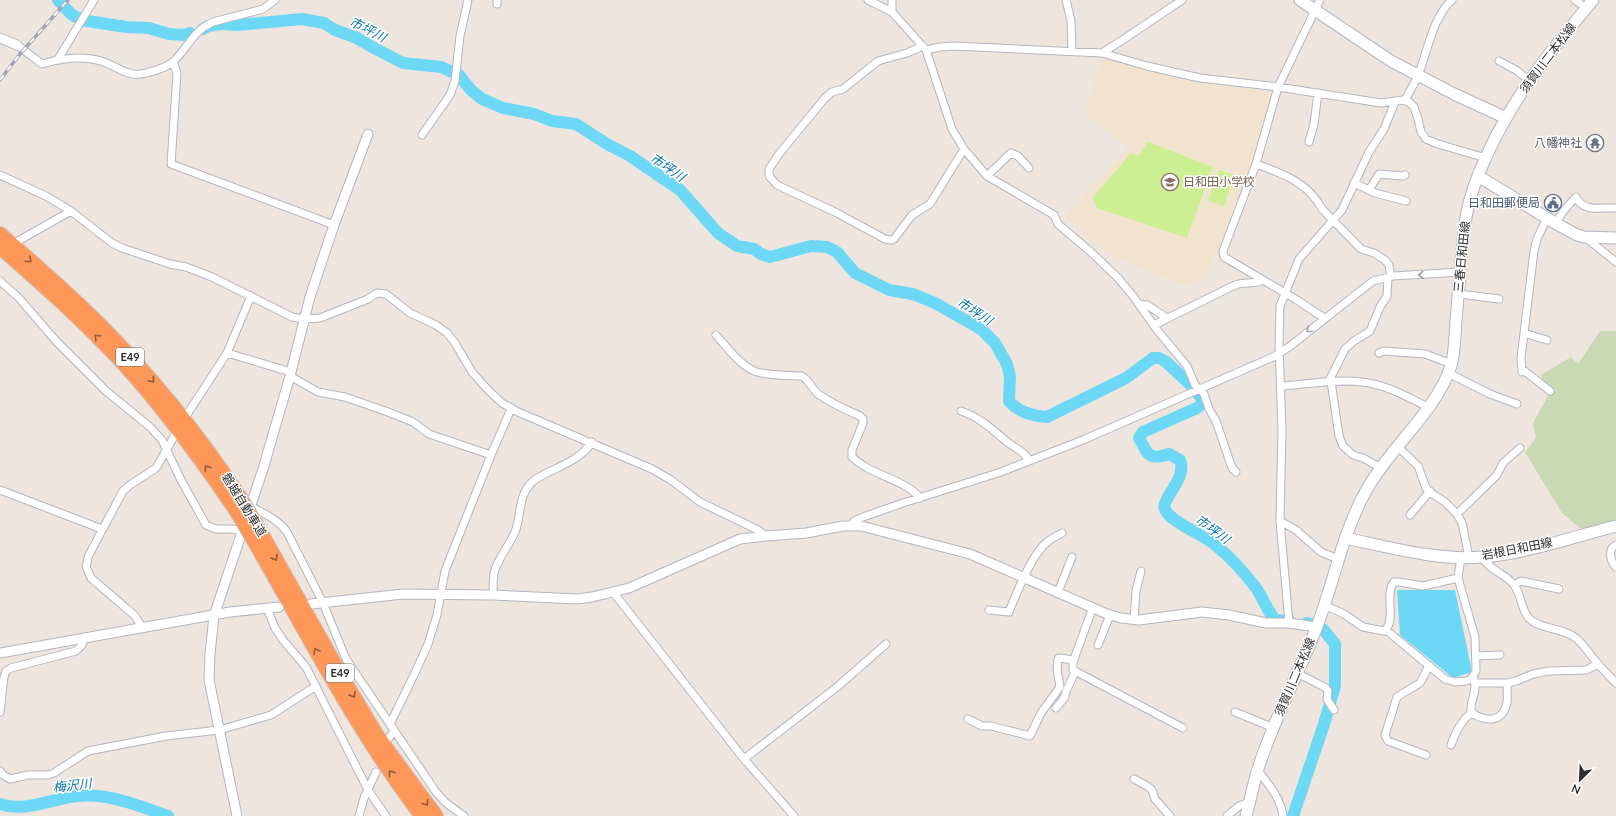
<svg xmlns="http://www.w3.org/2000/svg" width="1616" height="816" viewBox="0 0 1616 816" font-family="Lato,'Noto Sans JP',sans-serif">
<rect width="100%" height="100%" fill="#eee6de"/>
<path fill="#f1e3cd" d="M1106,59L1191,81L1272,90L1266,124L1218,249L1205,278L1185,286L1109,255L1065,216L1128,148L1085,113L1100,63Z"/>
<path fill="#c8d9b4" d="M1600,331H1616V521L1587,530L1580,528L1562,513L1525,452L1536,438L1533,423L1548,396L1541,375L1571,357L1578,364Z"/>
<path fill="#cdef93" d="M1148,142L1213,167L1187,238L1097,208L1093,197L1131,153L1139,156Z
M1219,170L1235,175L1224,206L1208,201Z"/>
<path fill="#6cd8f5" d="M1397,590H1455L1472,672L1453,678L1400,635Z"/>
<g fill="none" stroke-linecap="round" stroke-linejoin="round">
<path stroke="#6cd8f5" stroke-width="12" d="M58,0L71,14L81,20L126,27L149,28L169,34L183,35L190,33
M203,29L208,26L221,24L237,25L302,19L324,23L335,30L357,38L372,47L403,63L441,67L459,75L471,90L482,99L503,108L534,114L552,121L576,124L607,144L630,156L680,190L718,233L737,246L754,249L761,254L770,257L811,246L827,247L837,252L855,273L889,290L913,294L935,303L981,329L995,343L1007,364L1010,376L1009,401C1018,412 1033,416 1047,417L1126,378L1153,358H1159L1165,361L1194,388L1204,402L1197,408L1143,432L1139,438C1148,454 1148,461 1169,454L1180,460C1188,478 1160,500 1165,509C1170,522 1202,534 1214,544C1229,556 1245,573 1256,588C1263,598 1267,610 1275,620L1289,621
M0,804C26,813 52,798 78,796C110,793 139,806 168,816
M1293,816L1324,724L1335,686V644L1323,629L1317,626L1307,623"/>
<defs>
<path id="minor" d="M868,0L892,12L926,50L952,129L964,149L987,176L1054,215L1058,224L1092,253L1118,278L1133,296L1157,330L1187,366L1195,385L1204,394L1209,409L1216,421L1232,468L1236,472
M892,0V12
M1066,0L1071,21L1072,51
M1320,0L1278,87L1256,164L1223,251L1224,257L1297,300L1324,318
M1575,0L1586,8
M497,4V0
M17,45L42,64C59,59 79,56 97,60C114,63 127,79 146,73C154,71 168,67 174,61C189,46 193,31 213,22L263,9L275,0
M923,46L907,53L878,61L843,89L832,92L825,98L779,154L769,169V176L777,185L835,212L885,239L891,240L894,239L912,215L930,204L964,149
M926,50L940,47L955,46L1102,53L1147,66L1200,78L1278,87L1381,103L1403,100L1409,102L1414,107L1418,119L1421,132L1426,139L1438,144L1486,158
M1102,53L1121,41L1182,0
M58,59L94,0
M1499,61L1516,70L1530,81
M173,62L177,73L171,164L334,225
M1405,101C1409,92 1414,84 1418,76C1427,53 1433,16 1452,0
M422,135L450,95L455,81L460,36L468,0
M1309,142L1314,124L1318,93
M1256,164C1283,174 1308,182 1322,209L1361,249L1374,253L1385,260L1389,265L1391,277
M0,175L46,196L71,211L112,243L122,248L170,264L186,267L212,277L292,317L304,319L320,318L368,299L377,293L386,294L410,313L436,325L447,333L455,343L472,372L489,391L502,403L518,412L652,469L671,480L700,502L758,530L766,536
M987,176L1011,153L1018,156L1029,168
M1354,183L1375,193L1406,201
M1369,190L1379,174L1403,176L1405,175
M1555,223L1566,208L1576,197C1583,213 1602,207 1616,208
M1585,237L1616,262
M18,241L71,211
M0,281L19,298L56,341L106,391L150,427L162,440L180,478L206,525L216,529H232L242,531
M1459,294L1499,299
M1139,304L1147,305L1167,318
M1154,325L1235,285C1244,281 1255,285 1263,280
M1524,333L1547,340
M716,335C727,347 741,367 757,372C771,376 787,375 801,376C809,379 811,388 818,394C831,403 846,410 860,416L863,419V423L852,450V457C870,475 905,479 920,498
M227,353L291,372
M1379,353L1384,351L1425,354L1452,364
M1522,369L1550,391
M1522,372L1521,358L1534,251L1537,239L1547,218
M1448,373L1490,394L1517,404
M290,376L318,392L345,397L388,412L413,422L429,434L491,455
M1329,381L1345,349L1354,341L1370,331L1380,307L1387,296L1388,277
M1331,381L1339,436L1343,446L1353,455L1363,458L1381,468
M1282,386C1308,384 1335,379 1362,382C1385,384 1407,397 1428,407
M961,411C979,417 992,429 1006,441C1014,448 1025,451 1029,461
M188,413L227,353L251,296
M1397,446L1418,466L1426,488L1431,493L1445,502L1457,514L1462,523L1469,557
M0,490L102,529
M250,506C264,514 278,519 287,532L323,603L346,659L356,674L436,792L446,803L464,816
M1457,514L1497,475L1503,463L1520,448
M1410,515L1430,491
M1280,521L1296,530L1321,552L1338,559
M852,525L854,521L863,517L903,503L1001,472L1029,461L1083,440L1273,357L1289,347L1373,281L1393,276L1460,272
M1616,545L1612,548C1609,554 1611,562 1616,567
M1482,557C1489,570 1506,574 1514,585C1522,595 1521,613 1532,621C1545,630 1565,628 1577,639C1583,644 1588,652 1593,658C1600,667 1608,675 1616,683
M1514,585L1521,581L1559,589
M613,592L744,759L794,816
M1058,592L1072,557
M493,595C493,588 493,580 494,573C498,558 509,546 515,532C522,515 517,492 536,479C555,467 579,462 592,442
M1324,605L1344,614L1363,627L1384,631C1397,622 1384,594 1394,582H1399L1423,586L1458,578
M1093,607L1073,662V670L1183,728
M267,608L275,628L283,640L306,667L368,790L386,816
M989,610L1009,612C1016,594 1032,555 1046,543C1050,539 1057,536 1062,533
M1134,620L1136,591L1141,571
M1289,623L1280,521L1282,431L1279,346L1280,306L1299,259L1342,210L1369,152L1384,129L1395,102
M143,628L134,615L91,578L86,566L87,563L88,557L99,536L123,491L130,485L156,468L175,435
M1386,630L1445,679L1455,682L1466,681L1471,679L1476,671L1475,637L1458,578L1461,557
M1098,645L1110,615
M1476,656L1500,655
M1297,673L1326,688L1328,691L1327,699L1334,710
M1474,679C1478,692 1470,700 1471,710C1472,715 1479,717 1483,718C1496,722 1505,715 1507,702C1508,696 1506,690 1508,683
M1475,683H1508L1516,681L1533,674L1549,671L1586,670L1598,664
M1056,708L1065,697V694L1075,672
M0,712L4,677L6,671L11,668L76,651L82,645L84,639
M1235,712L1274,728
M968,719L982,726H991L1030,736L1041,713L1060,687L1057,669L1058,659L1059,658L1074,660
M390,724L415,673L428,644L437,615L445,571L491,455L511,409
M388,739L394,731
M1451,745C1455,733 1462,720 1472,712
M1426,755L1388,741L1385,735L1397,697L1420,683L1429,666
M744,759L837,687L886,644
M0,771L3,775L10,779L28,775H48L54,773L88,751L166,736L219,730L271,715L316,686
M1257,772L1260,773C1270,786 1281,800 1283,816
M1134,779L1147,786L1152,790L1155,799L1170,816
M359,816L364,798L376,772
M1227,816L1239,806L1250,802"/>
<path id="tertiary" d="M0,38L17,45
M311,604L403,594L493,595L577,599L592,597L629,588L740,539L766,536L806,533L843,526H861L970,554L1107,614L1121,618L1139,620L1202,612L1229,615L1266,623H1289L1316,627
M0,653L230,612L279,607
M237,816L209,680L210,654L214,616L263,469L290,376L310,297L334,225L368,134"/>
<path id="secondary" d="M1300,0L1391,61L1454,94L1506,118
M1478,176L1555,223L1577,235L1584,237L1616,238
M1345,538C1389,547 1437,561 1483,557C1528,553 1572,537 1616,526
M1246,816C1250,801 1253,786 1257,772C1272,723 1297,677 1316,629C1334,583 1342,533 1367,489C1391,446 1435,413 1451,366C1455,352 1455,335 1456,321C1459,286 1461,251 1466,217C1470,195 1477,176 1486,157C1513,97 1551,50 1593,0"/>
<path id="motorway" d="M0,234C33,263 66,291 97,322C151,376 199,435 241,499
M0,247C42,284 84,321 122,362C165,409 202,460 237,512
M256,524L342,677L378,737L436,816
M253,539C307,633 356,730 422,816"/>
</defs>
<use href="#minor" stroke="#b2b5c0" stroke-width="9"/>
<use href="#tertiary" stroke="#b2b5c0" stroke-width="11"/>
<use href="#secondary" stroke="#b2b5c0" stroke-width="13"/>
<use href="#motorway" stroke="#c8c8c8" stroke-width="16"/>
<use href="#minor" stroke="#fff" stroke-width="7"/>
<use href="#tertiary" stroke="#fff" stroke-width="9"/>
<use href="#secondary" stroke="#fff" stroke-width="11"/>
<use href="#motorway" stroke="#ff9758" stroke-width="14"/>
<defs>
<path id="rail" d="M0,80L20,54L68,0"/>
</defs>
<use href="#rail" stroke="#a0a5b7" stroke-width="3.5"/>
<use href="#rail" stroke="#fff" stroke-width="2" stroke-dasharray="6" stroke-linecap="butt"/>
<defs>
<path id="motorway-bridge" d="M241,499L256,524
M237,512L253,539"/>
</defs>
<use href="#motorway-bridge" stroke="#c8c8c8" stroke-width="16" stroke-linecap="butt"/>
<use href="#motorway-bridge" stroke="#ff9758" stroke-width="14"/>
</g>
<defs><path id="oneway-chevron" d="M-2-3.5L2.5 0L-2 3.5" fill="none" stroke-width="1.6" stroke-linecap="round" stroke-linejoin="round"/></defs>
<g stroke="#8b5c40">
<use href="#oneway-chevron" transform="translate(29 260) rotate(42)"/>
<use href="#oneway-chevron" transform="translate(97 337) rotate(-135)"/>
<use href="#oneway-chevron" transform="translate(152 380) rotate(49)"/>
<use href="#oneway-chevron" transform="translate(207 468) rotate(-126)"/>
<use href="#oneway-chevron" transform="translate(275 558) rotate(60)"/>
<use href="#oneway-chevron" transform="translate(316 651) rotate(-119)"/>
<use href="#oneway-chevron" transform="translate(353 695) rotate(59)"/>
<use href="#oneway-chevron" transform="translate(391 773) rotate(-126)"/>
<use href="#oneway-chevron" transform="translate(426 803) rotate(52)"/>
</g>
<g stroke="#a0a0a0">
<use href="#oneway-chevron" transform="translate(1421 275) rotate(176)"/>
<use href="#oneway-chevron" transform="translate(1309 330) rotate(142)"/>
</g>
<defs>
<symbol id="temple-ring" viewBox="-11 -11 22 22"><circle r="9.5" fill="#fff" stroke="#6b7280" stroke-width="1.5"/><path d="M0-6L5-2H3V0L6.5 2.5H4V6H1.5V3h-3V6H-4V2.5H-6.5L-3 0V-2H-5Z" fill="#6b7280"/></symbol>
<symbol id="school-ring" viewBox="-11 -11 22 22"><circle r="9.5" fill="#fff" stroke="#8d6e63" stroke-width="1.5"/><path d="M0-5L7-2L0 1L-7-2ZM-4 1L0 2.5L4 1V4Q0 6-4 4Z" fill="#8d6e63"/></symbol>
<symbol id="civic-ring" viewBox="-11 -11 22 22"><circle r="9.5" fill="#fff" stroke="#5c6f8a" stroke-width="1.5"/><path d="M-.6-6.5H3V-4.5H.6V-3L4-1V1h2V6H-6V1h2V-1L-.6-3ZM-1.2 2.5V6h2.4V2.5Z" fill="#5c6f8a"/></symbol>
</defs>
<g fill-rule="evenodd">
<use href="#temple-ring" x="1585" y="133" width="20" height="20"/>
<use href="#school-ring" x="1160" y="172" width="20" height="20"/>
<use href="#civic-ring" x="1543" y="193" width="20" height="20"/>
</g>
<g text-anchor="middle" stroke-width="3" stroke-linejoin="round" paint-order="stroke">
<g fill="#fff" stroke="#6b6b6b" stroke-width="1">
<rect x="116" y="348" width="28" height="18" rx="3"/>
<rect x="326" y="664" width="28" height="18" rx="3"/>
</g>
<g font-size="11" font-weight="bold" fill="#2c2c2c">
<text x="130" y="361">E49</text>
<text x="340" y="677">E49</text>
</g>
<g font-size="12" fill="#2c2c2c" stroke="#fff">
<text transform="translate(1548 58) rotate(-53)" y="4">須賀川二本松線</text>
<text transform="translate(1462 257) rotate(-84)" y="4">三春日和田線</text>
<text transform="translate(244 505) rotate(58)" y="4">磐越自動車道</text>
<text transform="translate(1517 549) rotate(-11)" y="4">岩根日和田線</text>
<text transform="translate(1295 677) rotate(-67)" y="4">須賀川二本松線</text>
</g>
<g font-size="12" fill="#5b616d" stroke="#fff" text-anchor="end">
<text x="1582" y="147">八幡神社</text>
</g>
<g font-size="12" fill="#785e54" stroke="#fff" text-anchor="start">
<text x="1183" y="186">日和田小学校</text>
</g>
<g font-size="12" fill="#4e5e75" stroke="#fff" text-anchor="end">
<text x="1540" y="207">日和田郵便局</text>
</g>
<g font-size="13" font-style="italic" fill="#0678a6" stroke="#fff">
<text transform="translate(368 29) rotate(27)" y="5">市坪川</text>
<text transform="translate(668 167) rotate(34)" y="5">市坪川</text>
<text transform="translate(975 311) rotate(33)" y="5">市坪川</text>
<text transform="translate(1213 529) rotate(36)" y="5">市坪川</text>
<text transform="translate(72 785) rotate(-6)" y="5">梅沢川</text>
</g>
</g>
<g transform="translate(1580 780) rotate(204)" stroke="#ffffff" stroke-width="3" paint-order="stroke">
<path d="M0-3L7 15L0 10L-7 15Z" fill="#2c2c2c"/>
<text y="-6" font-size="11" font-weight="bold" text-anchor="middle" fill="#2c2c2c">N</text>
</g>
</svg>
